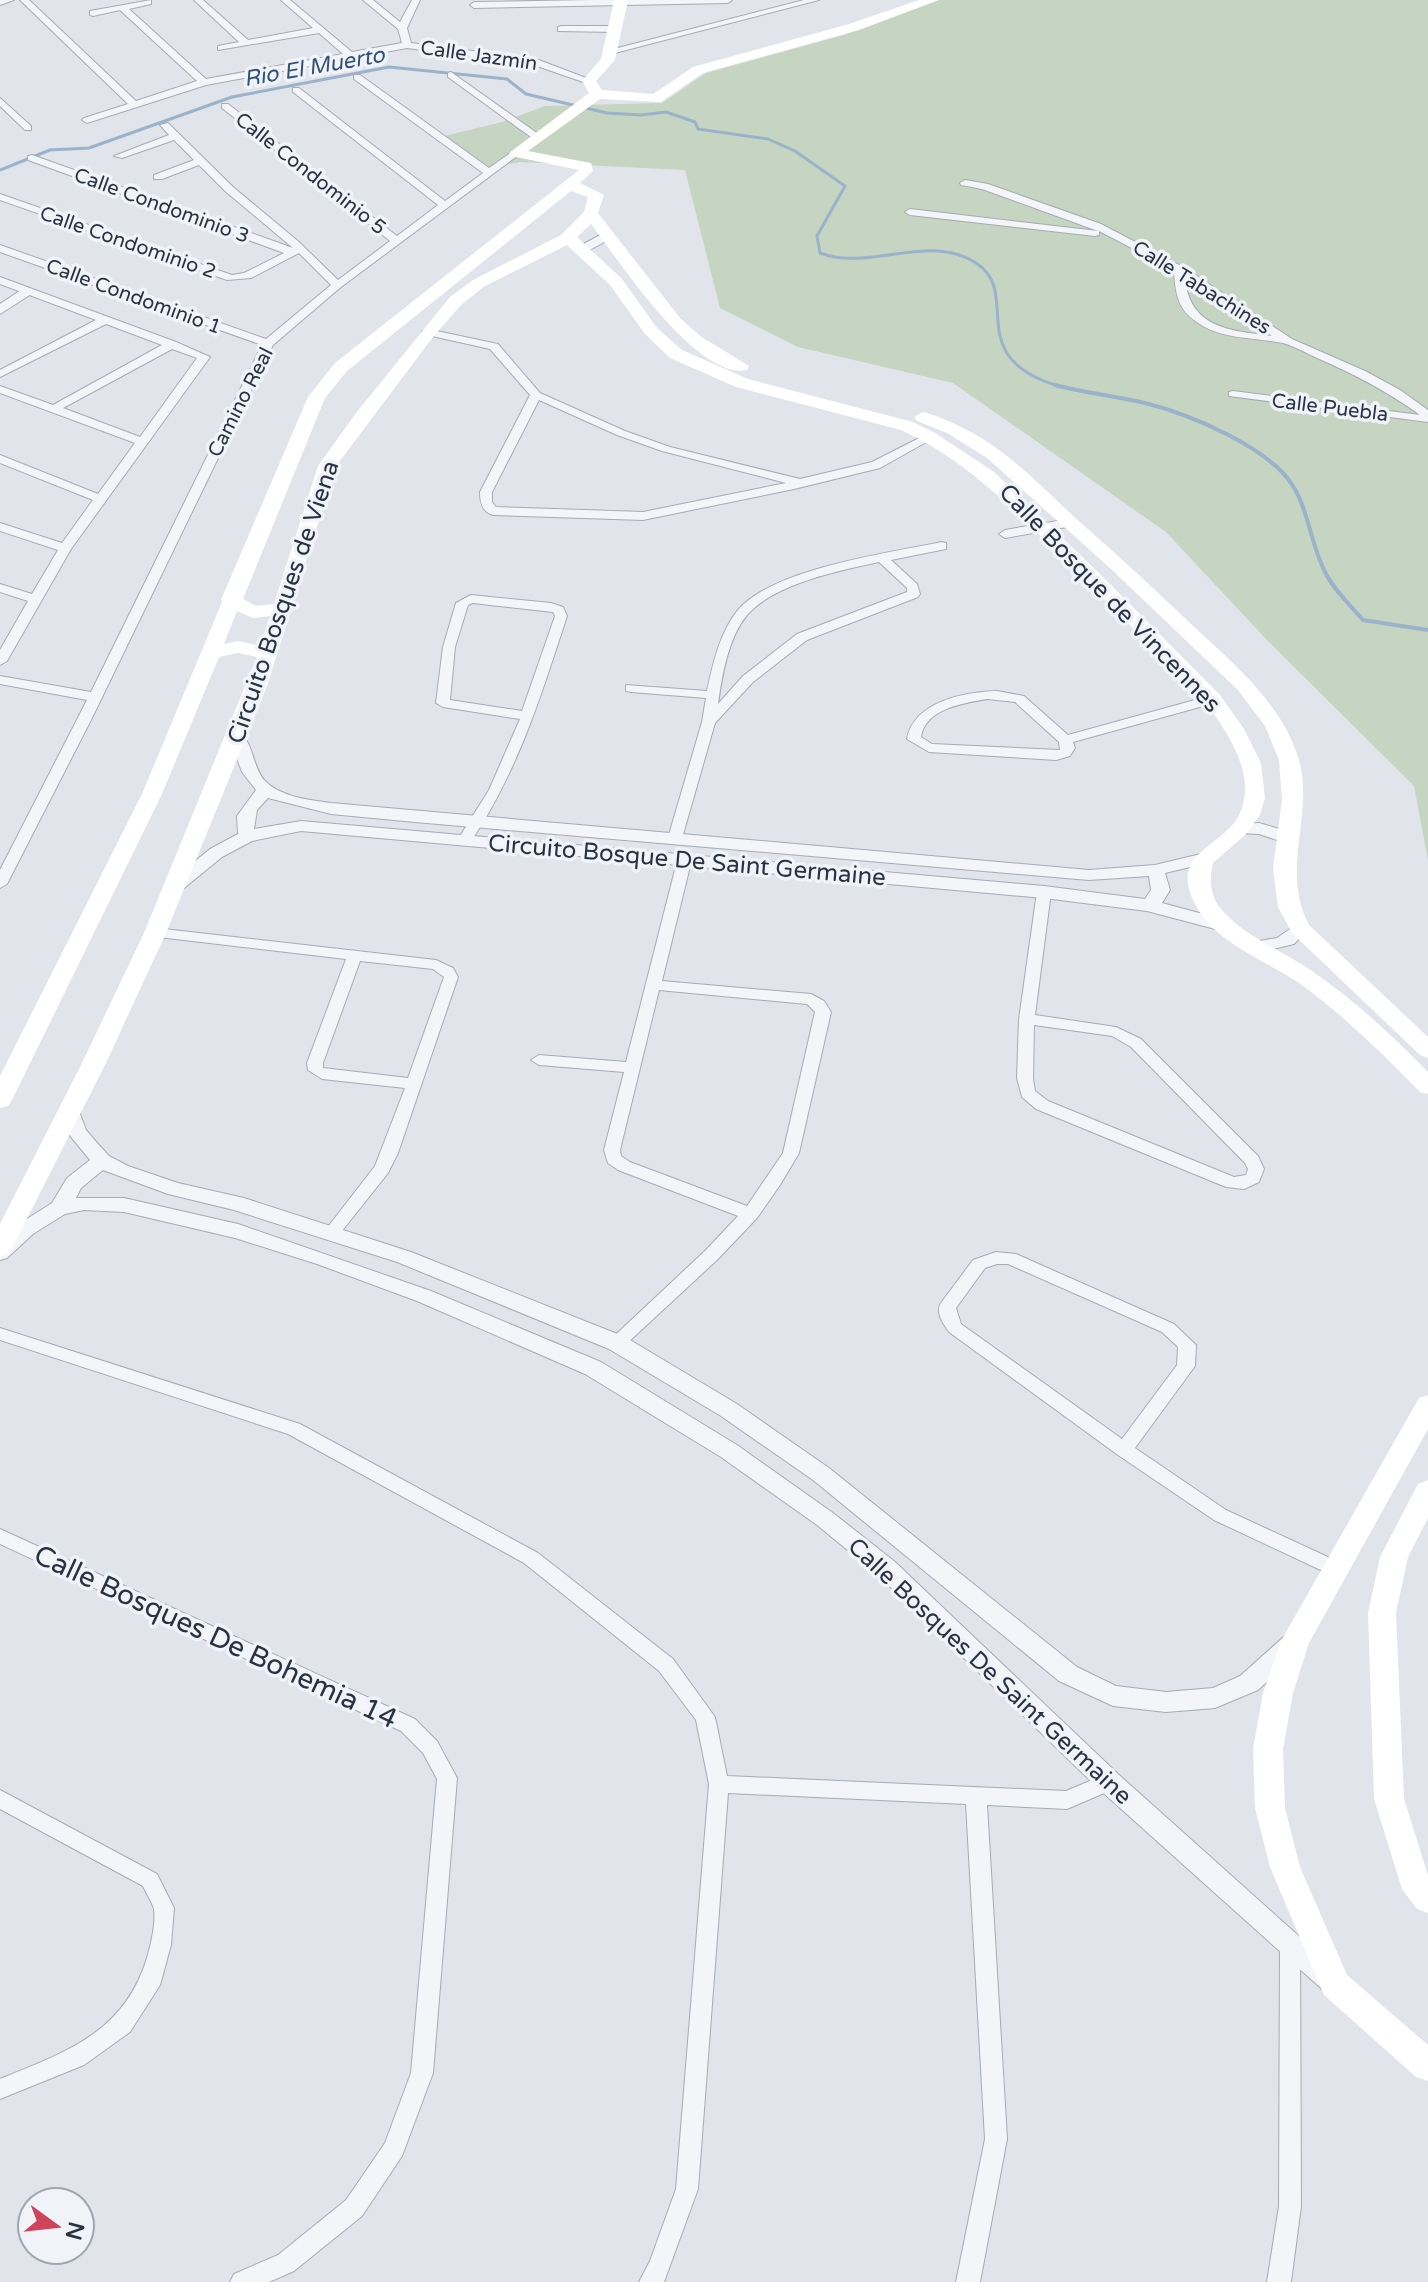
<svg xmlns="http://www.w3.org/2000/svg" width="1428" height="2282" viewBox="0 0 1428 2282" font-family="'Varela Round',sans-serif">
<rect width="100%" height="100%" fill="#e1e4ea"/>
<path fill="#c6d4c2" d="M936,0H1428V860L1414,786L1266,639L1166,532L953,383L798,347L720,308L685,170L520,162L478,170L436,138L502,122L545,106L662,103L706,73L844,35Z"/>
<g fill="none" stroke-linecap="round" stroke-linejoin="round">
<path stroke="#9bb3ca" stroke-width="3" d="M0,170L50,150L89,148L232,97L389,67L507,79L526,94L607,113L641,115L666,112L695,122L698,129L768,139L795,151L845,186L817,236L820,253C870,272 929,232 976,263C1024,294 959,358 1062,387"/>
<path stroke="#9bb3ca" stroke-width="4" d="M1055,385C1085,393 1115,396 1145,403C1189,414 1269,447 1293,486C1309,512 1311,545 1325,572C1334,590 1350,605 1363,620L1428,630"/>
<defs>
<path id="minor" d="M0,0H14L0,5Z
M20,0H29L136,101L197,81L120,10L93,16L90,15V11L151,0V4L129,9L206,79L343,54L319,33L218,50V46L239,42L194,0H203L248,40L313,28L281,0H290L352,52L402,43L398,29L363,0H373L400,22L412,0H420L407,28L411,43L536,59L594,81L586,83L534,65L407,48L206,85L87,123L82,120L84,118L128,104Z
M592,0H732L728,3L474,8L470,5L474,2Z
M804,0H819L611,54L606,51Z
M561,26H615L620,29L615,32L558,31V27Z
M451,72L541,136V140H535L448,77V73Z
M354,75H360L489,168L513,151L521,153L341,287L273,345L91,720L7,884L0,888V870L87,700L0,684V676L91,692L262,345L0,252V245L266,339L331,285L299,253L251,278L227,280L0,200V194L232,275L244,273L284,253L28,160V156L32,155L293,248L225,191L199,165L162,179H154V175L194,160L174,140L122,158L114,156L169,135L160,125L168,123L233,187L299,242L338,280L390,241L222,108V104H228L397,236L438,205L293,92V88H299L445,201L483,173L354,79Z
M0,98L31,126V130H25L0,106Z
M965,180L988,184L1101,224L1183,267L1292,339L1365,371L1400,390L1428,410V422L1229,396V392L1233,391L1420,415C1387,391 1354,374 1317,358C1306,353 1294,346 1283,343C1253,337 1219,340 1194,320C1177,308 1175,290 1174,270L1099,231V235L1095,236L910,215L905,212L910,209L1098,231L982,189L961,185L960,183ZM1185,278L1272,336C1231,331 1189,328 1185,278Z
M0,277L176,342L210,357L71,549L7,661L0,665V650L28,601L0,592V584L32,594L58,550L0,531V523L62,543L93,500L0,463V455L98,494L135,443L0,393V386L53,405L162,345L106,324L0,377V370L96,320L0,284ZM172,349L197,358L140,437L63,408Z
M427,329L498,344L540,393L625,431L670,447L800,479L872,462L927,434L937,436L880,468L794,489L643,520L493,515C482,512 480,502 480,492L530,395L490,349L423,334L422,332ZM539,400L617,435L662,451L786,483L643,512L496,507L492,502V492Z
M1069,519L1075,523L1073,526L1005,538L999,534L1005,530Z
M942,542L946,543V549L891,560L917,584L920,594L918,597L807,640L753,682L715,723L682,838L675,842L670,841L668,838L702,722L706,698L631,692L626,691V685L707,691C713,663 720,632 738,610C774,568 889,553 942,542ZM879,562L907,588V592L797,634L743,676L718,704C722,676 728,638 747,615C775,583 839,571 879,562Z
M471,595L551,603L563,607L567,616C541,696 517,774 469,844L464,845L457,841L489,790L520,719L443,707L436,703L443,647L456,603ZM473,603L553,612L555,616L522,711L450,700L455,647L468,605Z
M997,691L1024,696L1068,735L1213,695L1220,699L1218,702L1073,742L1075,748L1070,756L1056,760L929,752L907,739C914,701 965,692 997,691ZM987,699L1015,702L1059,742L1060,750L932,744L921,737C925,709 963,703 987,699Z
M685,854L692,858L662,981L811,994L824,1001L831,1012L799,1153L780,1185L757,1218L718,1259L623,1347H611L608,1343L611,1339L706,1250L738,1216L618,1170L608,1163L604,1150L624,1072L539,1065L531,1060L539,1055L626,1062L678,858ZM659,990L807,1004L815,1012L783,1153L747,1206L630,1162L621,1156L620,1150Z
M1044,888L1051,892L1035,1015L1116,1027L1141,1039L1258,1156L1264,1169L1259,1182L1244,1189L1226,1187L1036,1109L1022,1097L1017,1078L1019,1019L1037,892ZM1034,1025L1112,1036L1131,1047L1245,1163L1248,1169L1246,1175L1234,1177L1048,1101L1035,1091L1033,1078Z
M155,928L436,960L453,968L458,977L398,1153L388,1173L338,1236L332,1238L324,1232L375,1166L405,1088L322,1079L308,1070L307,1063L346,959L150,936L148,933ZM360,961L433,969L444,977L408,1078L323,1068V1063Z
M996,1252L1016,1254L1174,1324L1196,1345L1195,1366L1135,1448L1226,1510L1341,1563L1343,1568L1341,1573L1334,1575L1327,1573L1214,1520L1118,1455L949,1332C943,1323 935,1313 941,1303L973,1260ZM997,1264H1008L1162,1332L1178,1347L1177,1365L1122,1439L961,1324L956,1308L985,1268Z
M0,1328L300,1424L538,1553L673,1659L715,1717L727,1776L1066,1791L1109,1773L1116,1776L1119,1782L1116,1788L1067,1809L987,1805L1007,2139L980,2282H956L985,2139L966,1804L728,1793L698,2189L664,2282H639L650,2261L676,2189L709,1784L696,1720L659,1671L524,1563L288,1434L0,1340Z
M0,1529L415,1719L437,1741L457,1778L433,2073L402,2156L362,2216L294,2271L269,2282H230L234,2274L278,2255L346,2200L385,2143L411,2073L437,1779L423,1753L401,1731L0,1544Z
M0,1790L157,1874L174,1908L171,1945L160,1985L130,2032L84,2065L0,2099V2079C66,2052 124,2033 147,1958C151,1944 156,1923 154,1909C152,1902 146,1893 143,1886L0,1809Z
M1290,1936L1297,1938L1300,1945L1301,2206L1291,2282H1267L1279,2206L1280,1945L1283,1938Z"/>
<path id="tertiary" d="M604,233L615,236L588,251L576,248Z
M24,288L36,291L0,314V304Z
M237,732C253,737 252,768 265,781C281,797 309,800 331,803L1089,870L1155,865L1205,853L1211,854L1214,858L1211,862L1165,873L1170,890L1162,903L1225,920L1228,924L1219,930L1147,911L1044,898L301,831L252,841L222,857L178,893H166L163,889L166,885L210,849L238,834L237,816L256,790L242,772L229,737ZM268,798L331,814L415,822L1089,880L1149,876L1151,890L1145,899L1044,886L301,821L254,829L257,810Z
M1259,823L1283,830L1298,839L1289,844L1259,834L1235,833L1232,829L1241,824Z
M1300,922L1309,928L1294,944L1261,952L1252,946L1254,942L1277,938Z
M70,1104L77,1106L86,1130L98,1144L109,1156L128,1166L178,1183L244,1198L411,1252L625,1337L737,1404L829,1468L1077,1667L1116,1686L1166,1692L1213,1688L1240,1676L1287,1634L1295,1631L1303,1634L1307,1641L1303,1648L1258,1690L1215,1708L1166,1712L1113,1706L1059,1681L813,1480L721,1416L609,1349L397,1262L234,1210L168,1194L103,1170L81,1188L76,1198H124L238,1224L431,1291L601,1362L737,1445L833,1513L894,1561L1118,1774L1340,1973L1344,1981L1340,1989L1331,1993L1322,1989L1100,1790L878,1575L817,1525L721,1457L585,1374L417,1301L317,1264L235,1238L124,1212L84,1210L65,1214L33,1234L7,1258L0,1260V1241L19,1224L52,1203L67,1178L90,1160L67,1132L60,1111Z"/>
</defs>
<use href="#minor" stroke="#a6abb4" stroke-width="2"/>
<use href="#tertiary" stroke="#a6abb4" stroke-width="2"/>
<use href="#minor" fill="#f3f5f8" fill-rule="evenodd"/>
<use href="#tertiary" fill="#f3f5f8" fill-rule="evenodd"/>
<path fill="#fff" fill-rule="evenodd" d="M614,0H628L615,60L596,81L602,90L653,94L693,67L849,24L919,0H939L859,30L703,73L661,102L600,99L528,151L591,163L593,171L580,183L604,195L598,213L680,318L700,336L749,366L747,370C697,381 617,258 591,224L577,237L622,279L657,328L682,350L748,379L913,422L935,433L994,472L1103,577L1220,695L1244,729L1261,763L1265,798L1260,815L1245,835L1213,863C1209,878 1210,897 1221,909C1245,937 1283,951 1312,971C1354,1000 1393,1036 1428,1072V1094L1420,1092C1384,1055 1347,1019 1306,988C1272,962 1215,945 1195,904C1168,852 1222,848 1239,815C1258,776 1228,733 1206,703C1156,652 1106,600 1055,550C1007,503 962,458 901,430L736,387L670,358L645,334L610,285L567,245L485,286L462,304L433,337L336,466L267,686L166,933L105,1065L12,1248L9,1254L0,1257V1224L81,1065L144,933L257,657L238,653L219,657L162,794L12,1100L8,1106L0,1108V1076L142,794L222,602L221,600L308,397L335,363L579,170L516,157L509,153L589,93L582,81L601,59ZM571,191L588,197L584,212L561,235L473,280L450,297L356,413L318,466L274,604L256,606L243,599L325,398L347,371ZM237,611L253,618L270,616L260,646L238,641L224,644Z
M923,412C950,419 977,434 999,450C1028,471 1054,499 1081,523C1118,555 1153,588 1189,622C1230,661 1280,700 1298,757C1316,813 1279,868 1309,925L1428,1037V1058L1420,1055L1292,933L1278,907L1273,869L1282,799L1279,760L1265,726L1238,690L1110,568L987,458L947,433L917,421L914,417Z
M1428,1395V1429L1309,1643L1293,1693L1283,1749L1285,1808L1300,1867L1347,1975L1428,2045V2081L1416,2077L1324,1995L1270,1867L1255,1808L1253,1749L1263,1693L1281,1641L1419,1398Z
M1428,1480V1518L1408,1557L1396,1613L1404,1799L1428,1875V1913L1417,1909L1402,1889L1374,1799L1368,1613L1380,1557L1418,1484Z"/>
</g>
<g text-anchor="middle" stroke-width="7" stroke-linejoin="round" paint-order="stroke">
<g font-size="20" fill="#293242" stroke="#f0f3f7">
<text transform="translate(479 55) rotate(8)" y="7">Calle Jazmín</text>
<text transform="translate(311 173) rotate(38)" y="7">Calle Condominio 5</text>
<text transform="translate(162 205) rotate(20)" y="7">Calle Condominio 3</text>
<text transform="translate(128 242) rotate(19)" y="7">Calle Condominio 2</text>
<text transform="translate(1202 287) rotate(32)" y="7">Calle Tabachines</text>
<text transform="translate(134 296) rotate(20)" y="7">Calle Condominio 1</text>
<text transform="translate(240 402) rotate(-63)" y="7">Camino Real</text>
<text transform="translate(1330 407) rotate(7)" y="7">Calle Puebla</text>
</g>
<g font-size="22" font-style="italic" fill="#325176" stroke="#f0f3f7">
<text transform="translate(314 66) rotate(-10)" y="8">Rio El Muerto</text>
</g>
<g font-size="24" fill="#293242" stroke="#f0f3f7">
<text transform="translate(1110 598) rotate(46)" y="8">Calle Bosque de Vincennes</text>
<text transform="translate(283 602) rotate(-71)" y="8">Circuito Bosques de Viena</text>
<text transform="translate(687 860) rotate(5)" y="8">Circuito Bosque De Saint Germaine</text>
<text transform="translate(990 1671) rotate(43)" y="8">Calle Bosques De Saint Germaine</text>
</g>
<g font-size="28" fill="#293242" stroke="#f0f3f7">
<text transform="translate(216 1636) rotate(25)" y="10">Calle Bosques De Bohemia 14</text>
</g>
</g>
<g transform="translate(56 2226) rotate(105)"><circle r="38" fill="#f0f3f7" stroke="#a0a6af" stroke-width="2"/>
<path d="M0-6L14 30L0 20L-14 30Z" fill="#d0445b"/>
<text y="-12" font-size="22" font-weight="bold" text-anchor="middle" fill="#293242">N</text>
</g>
</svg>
